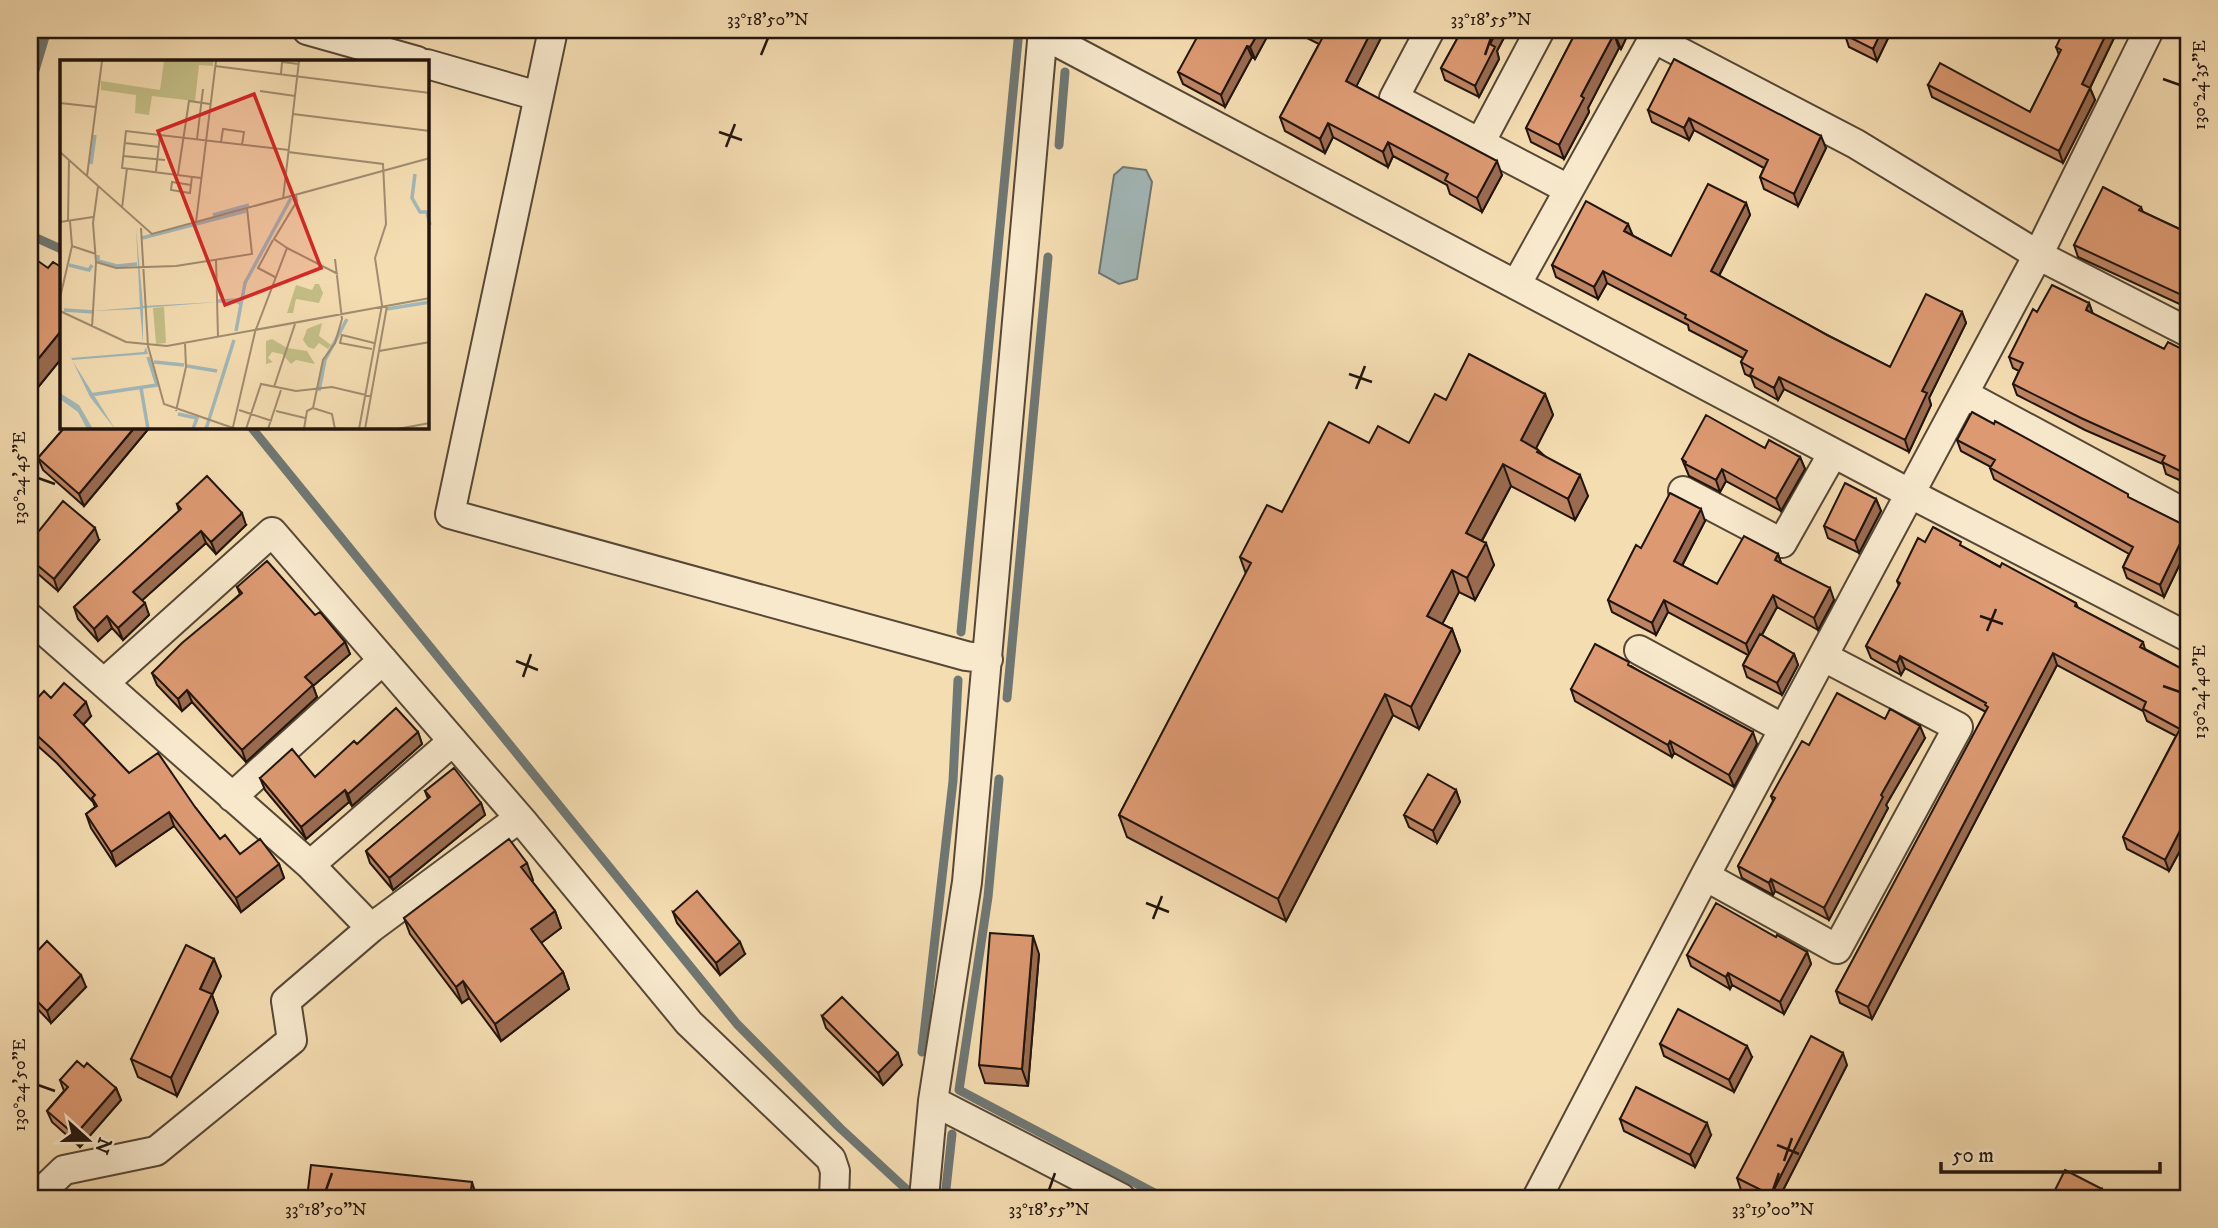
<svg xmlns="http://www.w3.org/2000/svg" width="2218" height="1228" viewBox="0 0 2218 1228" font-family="'IM FELL DW Pica',serif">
<rect width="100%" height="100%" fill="#f5ddb2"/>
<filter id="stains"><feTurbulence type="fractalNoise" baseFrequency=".00286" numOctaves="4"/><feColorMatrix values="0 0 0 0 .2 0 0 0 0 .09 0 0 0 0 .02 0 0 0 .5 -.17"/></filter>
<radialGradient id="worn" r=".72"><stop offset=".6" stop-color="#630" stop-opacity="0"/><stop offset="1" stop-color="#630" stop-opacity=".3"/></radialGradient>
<path fill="#a2b8b9" stroke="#6f7774" stroke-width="2" d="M1123,167L1146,170L1152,182L1137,279L1119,284L1099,273L1114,175Z"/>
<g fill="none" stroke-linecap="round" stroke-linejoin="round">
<path stroke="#6f7774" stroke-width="9" d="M30,87L47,30
M1059,145L1065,72
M30,235L61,249
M251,427L737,1024L840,1128L906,1189
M961,632L1019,30
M1007,698L1048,257
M999,779L988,897L959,1090L1164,1198
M922,1052L953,781L958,680
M945,1198L952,1134"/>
<defs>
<path id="minor" d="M307,30L417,61
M553,30L450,514L966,656L988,659
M1430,30L1394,98L1568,189
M1042,34L1911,494L2188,637
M1653,38L1856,144L2038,255L2188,332
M427,64L538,96
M1480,143L1540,30
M1516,285L1658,30
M1964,394L2188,515
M1683,491L1782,543L1833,453
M30,618L310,865L371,928L286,1001L292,1040L156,1151L64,1170L35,1198
M1639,650L1784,729
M104,683L272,532L523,822
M232,797L383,660
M310,865L453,741
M1705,876L1837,949L1958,727L1824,657
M371,928L514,822H523L689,1023L831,1159L835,1171L834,1198
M933,1101L1121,1198
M924,1198L933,1101L967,882L1043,30
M1537,1198L1705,876L2038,255L2149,30"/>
</defs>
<use href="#minor" stroke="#574736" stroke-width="32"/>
<use href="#minor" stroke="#f8e9cd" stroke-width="28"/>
</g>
<path fill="#bd8462" stroke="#22150d" stroke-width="2" d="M1219,30H1266L1268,35L1255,59L1252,57L1225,107L1183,84L1178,72L1216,35Z
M1291,30H1385L1356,86L1502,175L1482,212L1450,194L1447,185L1393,156L1388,167L1333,137L1325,153L1285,131L1280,117L1319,44Z
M1462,30H1508L1497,51L1499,59L1479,97L1445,80L1441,68Z
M1577,30H1630L1621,49L1619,48L1588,108L1589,112L1564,159L1531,142L1526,128Z
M1847,30H1892L1877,61L1849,47L1845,35Z
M2114,38L2090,88L2095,100L2063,163L1932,97L1928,85L2030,112L2059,55L2056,47Z
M1648,110L1826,148L1798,206L1764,189L1760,177L1764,168L1694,130L1689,140L1652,122Z
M1746,203L1750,215L1719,276L1827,335L1890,367L1962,312L1966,323L1929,398L1931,405L1909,452L1784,389L1778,400L1755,387L1751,377L1745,374L1741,362L1743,358L1689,330L1688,325L1607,283L1598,299L1556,277L1552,265L1632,235L1671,256Z
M2141,207L2143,212L2188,233V308L2078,257L2074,245Z
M61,267V359L35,391L30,387V271Z
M2089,303L2093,314L2164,349L2188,352V484L2166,474L2163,464L2085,430L2017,395L2013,384L2019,371L2013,368L2009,357Z
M1545,394L1553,415L1536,448L1588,496L1575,520L1511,486L1482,541L1494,565L1475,600L1459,592L1442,624L1452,629L1460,651L1419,729L1393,715L1286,921L1127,837L1119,815L1246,574L1240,557L1282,512L1369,443H1409L1446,400Z
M65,427H150L84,506L43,470L38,458Z
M1957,440L2129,498L2188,527V547L2164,597L2127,578L2123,567L2129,554L1994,479L1990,468L1991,467L1961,451Z
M1765,448L1800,457L1805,469L1781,511L1726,481L1720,492L1689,476L1682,459Z
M1876,499L1881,511L1859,553L1828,538L1824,526Z
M177,504L246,525L216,554L206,543L142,600L149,615L123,640L112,628L98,641L78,619L74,607L179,511Z
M1705,521L1682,566L1717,584L1778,554L1781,563L1834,600L1818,630L1777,607L1762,635L1794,654L1798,665L1782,695L1747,677L1743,665L1748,655L1668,612L1656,635L1612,612L1608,600L1641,548Z
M99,540L58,591L30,567V542Z
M1925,542L1963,547L2000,567L2076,603L2078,608L2143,642L2145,649L2188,672V836L2169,871L2127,849L2123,837L2176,736L2147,721L2143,711L2057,665L1872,1019L1840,1003L1836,991L1986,712L1905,668L1901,675L1871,658L1866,646L1899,586L1897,581Z
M237,587L315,615L345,642L350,654L313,686L317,697L246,762L192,702L182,711L157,685L152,673L240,594Z
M1631,666L1757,744L1734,787L1674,753L1672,757L1575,701L1571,689Z
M51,698L91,716L83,725L129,773L195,807L220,839L240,854L279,864L284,878L241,912L174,826L116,866L91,828L86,814L95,807L93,802L57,763L30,739V706Z
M1885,719L1925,738L1886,805L1888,808L1829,920L1775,891L1773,895L1742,878L1738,866L1773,801L1771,796L1809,745Z
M418,732L422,744L352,806L349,802L306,839L265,790L260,778L315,777L357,744Z
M1456,790L1460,802L1437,843L1409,827L1404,815Z
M425,791L481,803L485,815L393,890L370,863L366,851L428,799Z
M533,880L532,881L555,911L561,928L541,943L563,972L569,989L501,1041L469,998L462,1003L410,934L404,918Z
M673,912L745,954L720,975L677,923Z
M1776,937L1807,952L1811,964L1784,1014L1732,985L1730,989L1691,966L1687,955Z
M1039,954L1028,1086L985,1083L979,1065Z
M30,959L86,987L51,1023L30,1001Z
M221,976L212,995L218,1012L177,1096L138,1077L131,1059Z
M822,1016L902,1065L883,1085L826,1028Z
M1660,1044L1752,1057L1734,1092L1664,1056Z
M1847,1065L1779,1198H1758L1741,1190L1737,1178Z
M84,1067L116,1088L121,1100L80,1147L52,1122L47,1111L64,1091L60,1080Z
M1620,1119L1711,1135L1695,1167L1624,1131Z"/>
<path fill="#9a6b50" stroke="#22150d" stroke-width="2" d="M1260,30H1266L1268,35L1255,59L1250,47Z
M1372,30H1385L1352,95L1346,81Z
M1497,30H1508L1497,51L1499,59L1479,97L1475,86L1490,44Z
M1618,30H1630L1621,49L1615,35Z
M1882,30H1892L1877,61L1873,49Z
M2108,30H2111L2114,38L2086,96L2082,84Z
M1614,34L1619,48L1588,108L1589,112L1564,159L1559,145L1581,96Z
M1247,46L1252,57L1225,107L1221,95Z
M2090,88L2095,100L2063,163L2059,151Z
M1689,118L1694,130L1689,140L1684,128Z
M1328,123L1333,137L1325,153L1320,139Z
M1821,136L1826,148L1798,206L1794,194Z
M1388,142L1393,156L1388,167L1383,152Z
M1497,161L1502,175L1482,212L1477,198Z
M1746,203L1750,215L1715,283L1711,271Z
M1628,224L1633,236L1624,231Z
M1603,271L1607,283L1598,299L1594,287Z
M2089,303L2093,315L2086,310Z
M1962,312L1966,323L1929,398L1931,405L1909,452L1905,440L1922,391Z
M61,331V359L35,391L30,378V369Z
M1779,377L1784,389L1778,400L1774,388Z
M1545,394L1553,415L1529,462L1521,440Z
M135,427H150L84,506L79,494Z
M1800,457L1805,469L1781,511L1776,499Z
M1503,464L1511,486L1474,555L1466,533Z
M1722,469L1726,481L1720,492L1716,480Z
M1580,475L1588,496L1575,520L1568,499Z
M1876,499L1881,511L1859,553L1855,541Z
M1701,509L1705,521L1678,573L1674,561Z
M242,513L246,525L216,554L211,542Z
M2188,527V547L2164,597L2160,585Z
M95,528L99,540L58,591L54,579Z
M201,531L206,543L138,604L133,592Z
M1486,543L1494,565L1475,600L1467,578Z
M1778,554L1782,566L1775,560Z
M1452,570L1459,592L1435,638L1427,616Z
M1830,588L1834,600L1818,630L1814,618Z
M1773,595L1777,607L1750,656L1746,644Z
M1664,600L1668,612L1656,635L1652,623Z
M145,603L149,615L123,640L118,628Z
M107,616L112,628L98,641L94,629Z
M1452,629L1460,651L1419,729L1411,707Z
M345,642L350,654L313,686L317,697L246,762L242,750L305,677Z
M2053,653L2057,665L1872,1019L1868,1007Z
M1794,654L1798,665L1782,695L1777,683Z
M1900,656L1905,668L1901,675L1897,663Z
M187,690L192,702L182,711L178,699Z
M1385,694L1393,715L1286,921L1278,899Z
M86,702L91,716L79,729L74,715Z
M1920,726L1925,738L1886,805L1888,808L1829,920L1824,908L1881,795Z
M418,732L422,744L352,806L348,794Z
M1753,732L1757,744L1734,787L1729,775Z
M1670,741L1674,753L1672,757L1668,745Z
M345,790L349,802L306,839L301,827Z
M1456,790L1460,802L1437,843L1433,831Z
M481,803L485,815L393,890L389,878Z
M169,812L174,826L116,866L111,852Z
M2188,815V836L2169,871L2165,860Z
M527,863L533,880L527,884L521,867Z
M279,864L284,878L241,912L236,898Z
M1771,879L1775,891L1773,895L1769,883Z
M555,911L561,928L537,946L531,929Z
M1033,936L1039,954L1028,1086L1022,1069Z
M740,942L745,954L720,975L716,963Z
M1807,952L1811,964L1784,1014L1780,1002Z
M214,959L221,976L212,995L218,1012L177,1096L171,1078L200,989Z
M563,972L569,989L501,1041L495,1024Z
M1728,973L1732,985L1730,989L1726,977Z
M81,975L86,987L51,1023L47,1011Z
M463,981L469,998L462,1003L456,987Z
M1747,1046L1752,1057L1734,1092L1729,1080Z
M898,1053L902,1065L883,1085L878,1073Z
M1843,1053L1847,1065L1779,1198H1772L1771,1195Z
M116,1088L121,1100L80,1147L75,1135Z
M1707,1123L1711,1135L1695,1167L1690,1155Z
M472,1182L477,1198H470Z
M2102,1189L2105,1198H2097Z"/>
<path fill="#dc9972" stroke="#22150d" stroke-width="2" d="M1201,30H1207L1216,35L1219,30H1260L1250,47L1247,46L1221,95L1178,72Z
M1313,30H1372L1346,81L1497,161L1477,198L1445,180L1448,174L1388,142L1383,152L1328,123L1320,139L1280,117L1324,35Z
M1462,30H1497L1490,44L1495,47L1475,86L1441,68Z
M1577,30H1618L1615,35L1614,34L1581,96L1584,98L1559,145L1526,128Z
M1847,30H1882L1873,49L1845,35Z
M2064,30H2108L2082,84L2090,88L2059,151L1928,85L1940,63L2030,112L2061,50L2056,47Z
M1674,59L1821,136L1794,194L1760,177L1768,160L1689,118L1684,128L1648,110Z
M1708,184L1746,203L1711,271L1827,335L1890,367L1926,294L1962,312L1922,391L1927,393L1905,440L1779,377L1774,388L1750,375L1753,369L1741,362L1747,351L1685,318L1686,315L1603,271L1594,287L1552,265L1586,201L1628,224L1624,231L1671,256Z
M2103,187L2141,207L2139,210L2188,233V298L2074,245Z
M38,261L48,268L53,262L61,267V331L30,369V271Z
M2052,285L2089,303L2086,310L2164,349L2168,342L2188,352V475L2162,462L2165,456L2081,418L2013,384L2023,363L2009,357L2033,309L2037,312Z
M1469,354L1545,394L1521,440L1538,450L1537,452L1580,475L1568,499L1503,464L1466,533L1486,543L1467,578L1452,570L1427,616L1452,629L1411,707L1385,694L1278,899L1119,815L1251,563L1240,557L1267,505L1282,512L1329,422L1369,443L1378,426L1409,443L1435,394L1446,400Z
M1972,412L1994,424L1995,421L2128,494V497L2188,527L2160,585L2123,567L2133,547L1990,468L1995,460L1957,440Z
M1706,415L1765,448L1769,440L1800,457L1776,499L1722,469L1716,480L1685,464L1686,462L1682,459Z
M65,427H135L79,494L38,458Z
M207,476L242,513L211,542L201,531L133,592L145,603L118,628L107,616L94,629L74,607L181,509L177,504Z
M1845,483L1876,499L1855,541L1824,526Z
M1670,493L1701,509L1674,561L1717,584L1744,536L1778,554L1775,560L1830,588L1814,618L1773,595L1746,644L1664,600L1652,623L1608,600L1636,545L1641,548Z
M63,501L95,528L54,579L30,559V542Z
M1933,527L1961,542L1960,545L2000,567L2002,563L2076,603L2075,606L2143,642L2140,647L2188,672V815L2165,860L2123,837L2180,729L2143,709L2146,702L2053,653L1868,1007L1836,991L1988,707L1985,705L1986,703L1900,656L1897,663L1866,646L1900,583L1897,581L1918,538L1925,542Z
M267,561L315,615L320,612L345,642L305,677L313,685L242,750L187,690L178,699L152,673L182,643L242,593L237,587Z
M1760,634L1794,654L1777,683L1743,665Z
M1595,644L1629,662L1628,665L1753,732L1729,775L1670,741L1668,745L1571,689Z
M64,683L86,702L74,715L129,773L158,753L195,807L220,839L225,835L240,854L260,839L279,864L236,898L169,812L111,852L86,814L97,806L92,798L95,795L52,749L30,729V706L44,691L51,698Z
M1837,693L1885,719L1890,709L1920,726L1881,795L1883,797L1824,908L1771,879L1769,883L1738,866L1775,798L1771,796L1802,741L1809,745Z
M396,708L418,732L348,794L345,790L301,827L260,778L292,749L315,777L354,741L357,744Z
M454,768L481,803L389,878L366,851L430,797L425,791Z
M1428,774L1456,790L1433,831L1404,815Z
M509,839L527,863L521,867L555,911L531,929L563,972L495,1024L463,981L456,987L404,918Z
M697,891L740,942L716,963L673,912Z
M1716,903L1776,937L1777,935L1807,952L1780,1002L1728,973L1726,977L1687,955Z
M990,933L1033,936L1022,1069L979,1065Z
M47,941L81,975L47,1011L30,994V959Z
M186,945L214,959L200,989L212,994L171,1078L131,1059Z
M842,997L898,1053L878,1073L822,1016Z
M1678,1009L1747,1046L1729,1080L1660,1044Z
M1811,1036L1843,1053L1771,1195L1737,1178Z
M77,1061L84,1067L87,1063L116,1088L75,1135L47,1111L68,1087L60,1080Z
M1636,1087L1707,1123L1690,1155L1620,1119Z
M311,1165L472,1182L470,1198H307Z
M2065,1170L2102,1189L2097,1198H2051Z"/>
<path fill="none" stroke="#22150d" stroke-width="2.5" d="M761,55L768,38M1485,55L1491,38M2163,79L2180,85M719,132L742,140M726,147L735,124M1349,374L1372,382M1356,389L1365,366M38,478L55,484M1980,616L2003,624M1987,631L1996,609M516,661L538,670M523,677L531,654M2163,686L2180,692M1146,903L1169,912M1153,919L1162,896M38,1085L55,1091M1777,1145L1799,1154M1784,1161L1792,1138M326,1190L332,1173M1049,1190L1055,1173M1773,1190L1779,1173"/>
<g transform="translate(60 60)">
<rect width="369" height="369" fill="#f5ddb2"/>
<path d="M104,1H153V6L139,5L135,41L92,36L89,55L75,53L76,35L41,30V21L100,30ZM255,224H259L263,233L259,243L236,239L233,253H227L236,225L252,230ZM104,247L106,283L96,284L93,248ZM262,263L259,276L271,285L268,289L259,283L254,289L248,287L243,280L247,269ZM212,279L227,288L247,291L255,304L236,300L231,304L222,294L212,292L208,298L213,302L206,304V281Z" fill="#c4bf87"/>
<path d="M76,167L83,246L158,242L83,248V283L80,249L32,251L80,247ZM0,275L11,298L84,292L86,287L88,294L12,300L55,369L30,337ZM0,333L19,345L33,369H27L18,352L0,339Z" fill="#a2b8b9"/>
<path fill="none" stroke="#a2b8b9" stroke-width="3.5" d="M31,104L35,75M355,114L352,138L360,152H367L370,165M153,155L189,145M82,178L186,151M38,195V201L57,206L77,204M9,205L29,210L32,205M158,241L177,240L181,245M327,249L370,242M4,250L34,252M176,271L185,223L231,138M94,302L124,305M127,306L157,311M81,328L88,369M259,331L265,300L287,259M30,335L97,325L88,297M118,354L137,358L133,369M146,369L174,280"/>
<path fill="none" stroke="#a18d70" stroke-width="2" d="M155,6L370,33M221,14L222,2L239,4M200,31L235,36M0,43L36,47M233,54L370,71M137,79L143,29M161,82L163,69L184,72L182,85M65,83L99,87M0,92L92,174L370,98M228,92L323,104L326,164L315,198L322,245L299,369M63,96L105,100M96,111L100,75M118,114L129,41L150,44M27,116L42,1M141,118L62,108L66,71L229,90M131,125L112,122L111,130L130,133L131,125L132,116M223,139L239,1M62,148L67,108M8,161L9,100M0,162L33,157M136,162L156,1M81,168L88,286L104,344L176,369M213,180L198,208L215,217M12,186L36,194M227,188L214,179L237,141L236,135M156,200L158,277M36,202L56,208L116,206L192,194L187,148M0,238L12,186L10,161M0,251L66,282L107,286L370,238M32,267L36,202L33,163L38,127M312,289L280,283L282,275L314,283M319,291L370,282M214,327L235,264M253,348L263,300L275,283L282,259L275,199M253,348L272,354L275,369M179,350L212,361M116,351L126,307L125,283M216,351L245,358M173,367L195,272L227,188L278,214M186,369L201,324L236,331L272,327L310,336M208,369L221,330M244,369L247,351L253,348M305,369L327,246M337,369L370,363"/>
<path fill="#d62828" fill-opacity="0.15" stroke="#d62828" stroke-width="3.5" d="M194,34L261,208L165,245L98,71Z"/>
<rect width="369" height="369" fill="none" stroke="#22150d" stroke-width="3.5"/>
</g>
<rect width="2218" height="1228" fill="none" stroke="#f5ddb2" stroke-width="77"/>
<g transform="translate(88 1140) rotate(111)" stroke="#f8e9cd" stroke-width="5" paint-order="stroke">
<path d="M0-5L12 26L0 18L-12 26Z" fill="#22150d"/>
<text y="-10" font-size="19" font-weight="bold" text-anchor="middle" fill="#22150d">N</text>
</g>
<path d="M1941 1162v10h219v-10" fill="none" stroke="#22150d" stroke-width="3.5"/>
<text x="1952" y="1162" font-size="21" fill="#22150d" stroke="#f8e9cd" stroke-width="5" paint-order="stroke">50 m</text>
<rect x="38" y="38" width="2142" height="1152" fill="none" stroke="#22150d" stroke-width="2.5"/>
<g font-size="18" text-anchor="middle" fill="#22150d">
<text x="768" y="25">33°18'50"N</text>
<text x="1491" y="25">33°18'55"N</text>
<text transform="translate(2199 85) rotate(-90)" y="6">130°24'35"E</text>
<text transform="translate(19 478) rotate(-90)" y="6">130°24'45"E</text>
<text transform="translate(2199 692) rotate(-90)" y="6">130°24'40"E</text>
<text transform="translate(19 1085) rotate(-90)" y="6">130°24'50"E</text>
<text x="326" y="1215">33°18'50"N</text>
<text x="1049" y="1215">33°18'55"N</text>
<text x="1773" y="1215">33°19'00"N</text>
</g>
<rect width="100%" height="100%" filter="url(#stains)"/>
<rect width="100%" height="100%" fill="url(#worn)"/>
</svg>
